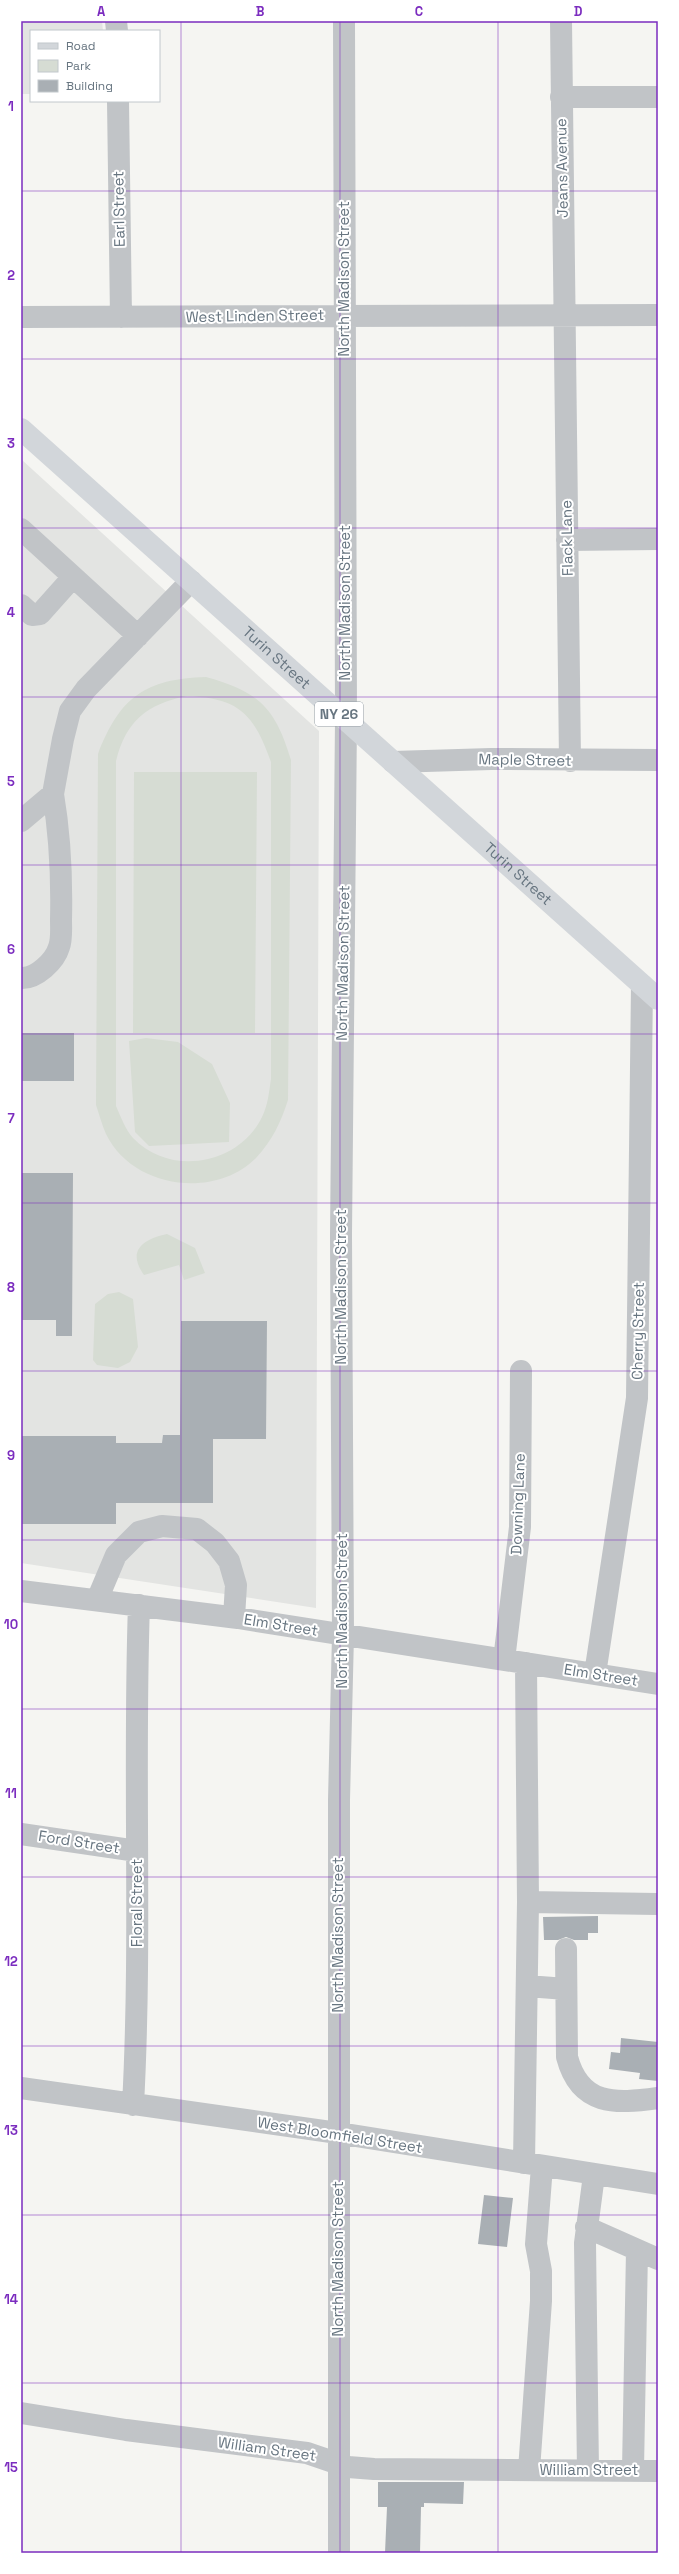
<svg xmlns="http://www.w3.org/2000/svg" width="679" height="2574" viewBox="0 0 679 2574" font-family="'Space Grotesk',sans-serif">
<rect width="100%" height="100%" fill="#f5f5f2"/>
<path fill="#e3e4e2" d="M21,21H102L103,31H31V94H21Z
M22,460L319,731L316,1608L21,1563Z"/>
<path fill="#d6dcd3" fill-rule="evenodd" d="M206,677C259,692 275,707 291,760L288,1100C281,1122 272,1141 256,1158C214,1200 132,1188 106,1134C102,1125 99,1114 96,1105L98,754C120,697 145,679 206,677ZM187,696C239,698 254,714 271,762V1079C269,1092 268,1105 262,1117C239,1165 170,1177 133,1138C125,1129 121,1117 116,1106V761C126,721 147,704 187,696Z
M134,772H257L255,1033H133Z
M146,1038L178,1042L212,1064L230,1103L229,1142L149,1146L135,1132L129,1041Z
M167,1234L195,1248L205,1273L184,1280L179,1265L144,1275C126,1250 144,1239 167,1234Z
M119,1292L133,1299L138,1347L130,1362L118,1368L97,1365L93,1360L95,1304L108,1294Z"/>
<path fill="#a9afb4" d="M21,1033H74V1081H21Z
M21,1173H73L72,1336H56V1320H21Z
M181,1321H267L266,1439H213V1503H116V1524H21V1436H116V1443H162L163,1435H180Z
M598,1916V1933H588V1940H574L566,1937L558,1940H544L543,1917Z
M621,2038L658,2042V2081L639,2079L640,2073L609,2069L611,2052L620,2053Z
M484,2195L513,2198L507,2247L478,2244Z
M378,2482H464L463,2504L424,2503V2507H421L420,2553H385L387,2507H378Z"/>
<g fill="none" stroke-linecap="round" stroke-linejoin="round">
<path stroke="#c1c4c7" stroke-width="22" d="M116,21L117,31
M561,21L570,761
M561,97H658
M118,101L121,317
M21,317L658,315
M21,529L138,636
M567,540L658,539
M21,605L32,615L40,614L73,577
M393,762L491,759L658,760
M53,794L63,739L70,711L86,689L191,581
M21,821L53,794C60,835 62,877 61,920C61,928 62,939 59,947C55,961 36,979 21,978
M21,1591L238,1618L658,1684
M97,1600L116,1555L139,1532L162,1526L197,1529L215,1543L229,1561L236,1585L234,1617
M504,1660L520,1527L521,1371
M595,1674L637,1398L642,985
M21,1834L137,1851
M528,1902L657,1904
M566,1949L567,2057C580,2106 615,2104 658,2098
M527,1986L566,1989
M21,2088L338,2133L658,2184
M133,2105C142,1938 133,1772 139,1605
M524,2163L528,1902L526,1663
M586,2227L658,2259
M21,2413L126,2430L307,2453L348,2467L374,2469L658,2471
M529,2470L541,2301V2271L536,2244L542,2166
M588,2470L585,2243L594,2175
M633,2470L637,2250
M339,2553V1800L343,1635L341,1235L346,720L344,21"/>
<path stroke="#d2d6da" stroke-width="22" id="s1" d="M21,429L658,999"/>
</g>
<path fill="none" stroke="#7b2cbf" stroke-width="1" stroke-opacity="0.55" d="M181,21V2553M340,21V2553M498,21V2553M21,191H658M21,359H658M21,528H658M21,697H658M21,865H658M21,1034H658M21,1203H658M21,1371H658M21,1540H658M21,1709H658M21,1877H658M21,2046H658M21,2215H658M21,2383H658"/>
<g text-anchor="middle" stroke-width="4" stroke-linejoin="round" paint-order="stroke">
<rect fill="#fff" stroke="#959ea6" stroke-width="1" x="315" y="702" width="48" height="24" rx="3"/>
<g font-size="14" font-weight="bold" fill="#677580">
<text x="339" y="719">NY 26</text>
</g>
<g font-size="15" fill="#677580" stroke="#fff">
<text transform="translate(562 168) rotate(-91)" y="5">Jeans Avenue</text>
<text transform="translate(119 209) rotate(-91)" y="5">Earl Street</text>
<text transform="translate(344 279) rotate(-90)" y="5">North Madison Street</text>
<text transform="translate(255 316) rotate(-1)" y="5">West Linden Street</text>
<text transform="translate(567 538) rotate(-91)" y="5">Flack Lane</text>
<text transform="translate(345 603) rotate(-90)" y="5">North Madison Street</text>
<text dy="5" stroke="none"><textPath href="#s1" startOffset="343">Turin Street</textPath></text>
<text transform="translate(525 760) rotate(1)" y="5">Maple Street</text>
<text dy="5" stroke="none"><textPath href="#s1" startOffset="667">Turin Street</textPath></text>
<text transform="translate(343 963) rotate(-89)" y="5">North Madison Street</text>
<text transform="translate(341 1287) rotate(-90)" y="5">North Madison Street</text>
<text transform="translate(638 1331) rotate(-89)" y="5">Cherry Street</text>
<text transform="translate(518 1504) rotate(-88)" y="5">Downing Lane</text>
<text transform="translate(342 1611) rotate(-90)" y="5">North Madison Street</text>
<text transform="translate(281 1625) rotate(9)" y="5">Elm Street</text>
<text transform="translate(601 1675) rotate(9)" y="5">Elm Street</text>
<text transform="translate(79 1842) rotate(9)" y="5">Ford Street</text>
<text transform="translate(137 1903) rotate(-90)" y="5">Floral Street</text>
<text transform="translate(338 1935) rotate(-90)" y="5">North Madison Street</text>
<text transform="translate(340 2135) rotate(9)" y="5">West Bloomfield Street</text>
<text transform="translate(338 2259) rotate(-90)" y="5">North Madison Street</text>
<text transform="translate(267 2449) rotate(8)" y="5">William Street</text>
<text x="589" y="2475">William Street</text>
</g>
</g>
<rect width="679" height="2574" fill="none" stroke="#ffffff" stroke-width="44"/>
<rect x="30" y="30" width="130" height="72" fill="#ffffff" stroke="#c2c8cc"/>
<rect x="38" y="43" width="20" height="6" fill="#d2d6da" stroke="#c2c8cc"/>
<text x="66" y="50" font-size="12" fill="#677580">Road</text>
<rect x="38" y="60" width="20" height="12" fill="#d6dcd3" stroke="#c2c8cc"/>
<text x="66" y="70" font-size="12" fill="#677580">Park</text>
<rect x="38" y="80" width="20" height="12" fill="#a9afb4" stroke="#c2c8cc"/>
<text x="66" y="90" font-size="12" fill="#677580">Building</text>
<rect x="22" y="22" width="635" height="2530" fill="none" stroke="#7b2cbf" stroke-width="1.5"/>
<g font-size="13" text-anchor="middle" font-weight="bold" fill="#7b2cbf">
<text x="101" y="16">A</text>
<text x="260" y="16">B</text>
<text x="419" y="16">C</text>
<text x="578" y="16">D</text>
<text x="11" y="111">1</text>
<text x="11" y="280">2</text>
<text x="11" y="448">3</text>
<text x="11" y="617">4</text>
<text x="11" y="786">5</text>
<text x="11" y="954">6</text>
<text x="11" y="1123">7</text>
<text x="11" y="1292">8</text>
<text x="11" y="1460">9</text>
<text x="11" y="1629">10</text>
<text x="11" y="1798">11</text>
<text x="11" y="1966">12</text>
<text x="11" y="2135">13</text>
<text x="11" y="2304">14</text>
<text x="11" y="2472">15</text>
</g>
</svg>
